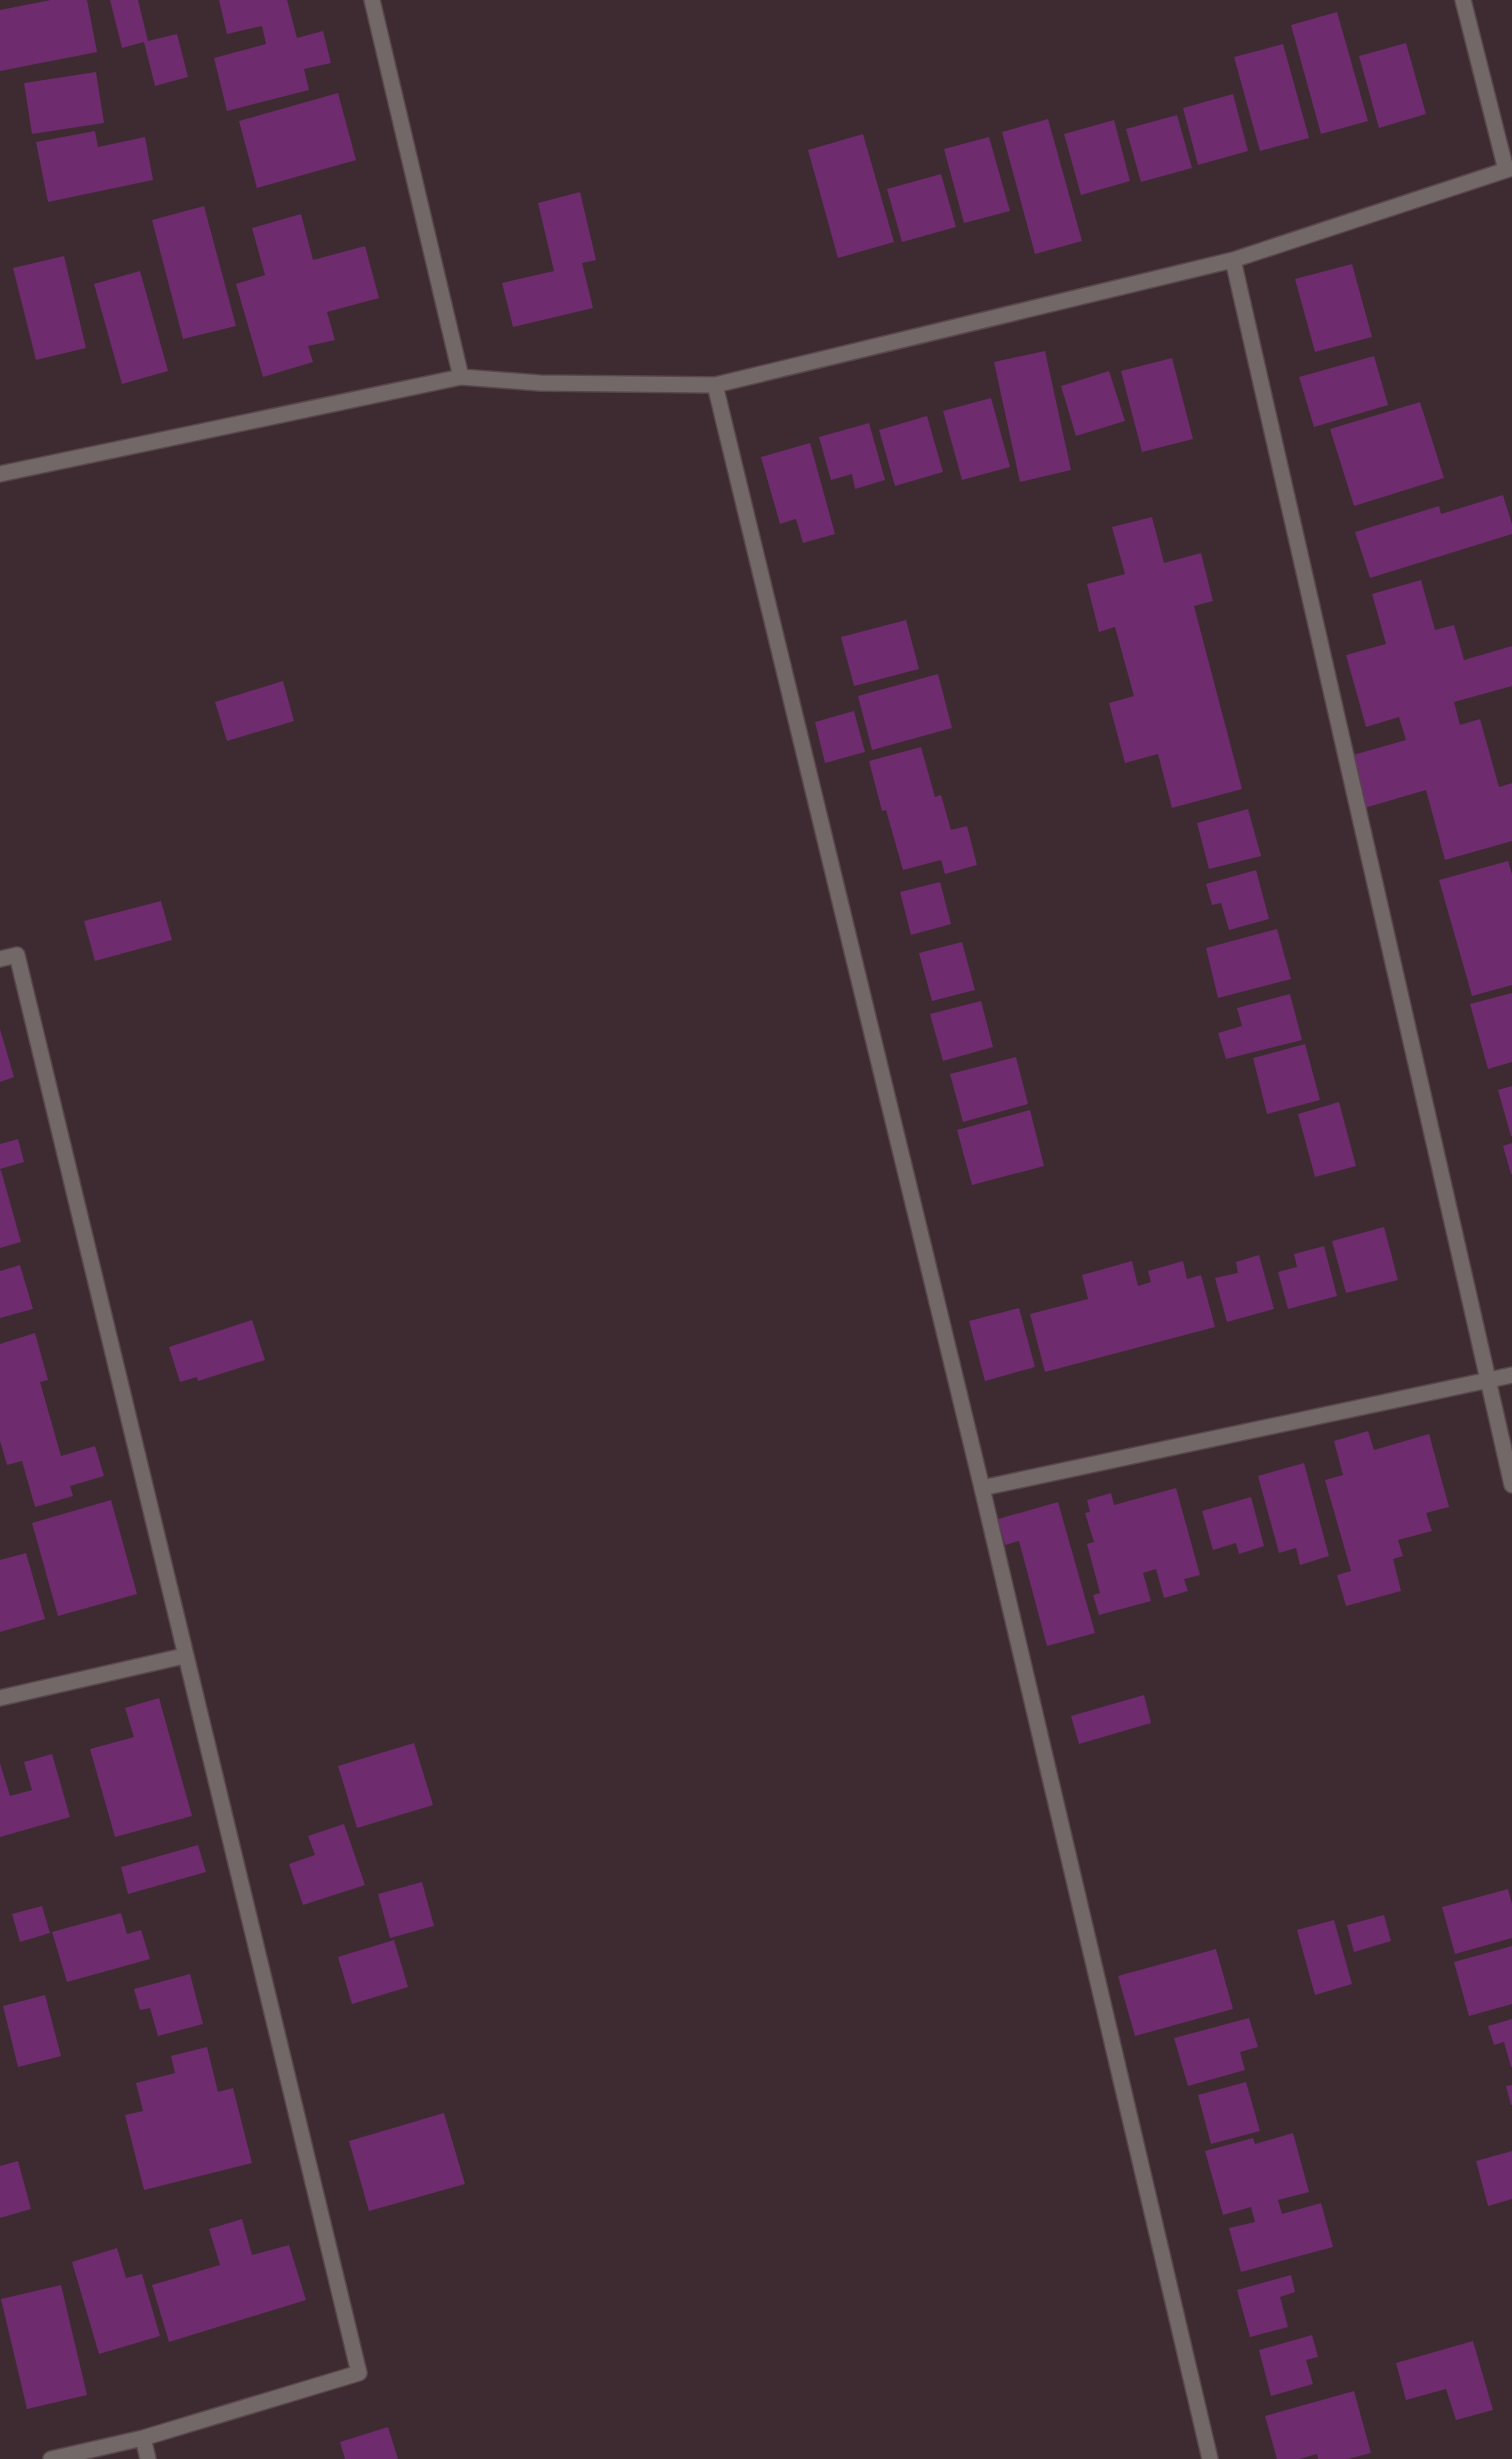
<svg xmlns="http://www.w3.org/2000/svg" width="1512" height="2459" viewBox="0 0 1512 2459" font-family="Ubuntu,sans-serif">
<rect width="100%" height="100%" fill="#3d2b31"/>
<path fill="#6e2b6e" d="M51,0H87L97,52L0,71V10Z
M110,0H138L148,41L177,34L188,77L155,86L144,42L122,48Z
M219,0H287L297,38L323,31L331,63L304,69L309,90L227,111L214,58L266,44L262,26L227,34Z
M1337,12L1368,121L1321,134L1291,25Z
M1406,43L1426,114L1379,128L1359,56Z
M1283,44L1309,138L1260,151L1234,57Z
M96,72L104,123L32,134L24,83Z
M338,93L356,160L257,188L239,121Z
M1233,94L1248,151L1198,165L1183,108Z
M1177,115L1192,168L1141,182L1126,129Z
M1048,119L1082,241L1035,254L1002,132Z
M1114,120L1130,181L1081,195L1064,134Z
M95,131L98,147L145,137L153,180L48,202L36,142Z
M863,134L894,242L838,258L808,150Z
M989,137L1010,211L964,223L944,149Z
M941,174L956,227L902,242L887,189Z
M580,192L596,260L582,263L593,308L513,327L502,283L554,271L538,203Z
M204,206L236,326L183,339L152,220Z
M301,214L313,260L365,246L379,298L327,312L335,340L308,346L313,362L263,377L236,284L265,275L252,228Z
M64,256L86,348L36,360L13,268Z
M1352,264L1372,337L1315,352L1295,279Z
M140,271L168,371L122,384L94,284Z
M1045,351L1071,470L1020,482L994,362Z
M1374,356L1388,405L1314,427L1299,377Z
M1172,358L1193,439L1142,452L1121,371Z
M1109,371L1125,421L1076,436L1061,386Z
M991,398L1010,467L962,480L943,411Z
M1420,402L1444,478L1354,506L1330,429Z
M927,416L943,472L895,486L879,430Z
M869,423L885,480L855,489L852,474L831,480L819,437Z
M810,443L835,534L803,543L796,519L780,524L761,457Z
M1503,495L1512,524V534L1370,578L1355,532L1439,506L1441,514Z
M1152,517L1164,563L1201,553L1213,601L1194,606L1242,789L1172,808L1158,754L1125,763L1109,703L1134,696L1115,627L1099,632L1087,584L1125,574L1112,527Z
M1421,580L1435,630L1454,625L1464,660L1512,646V686L1454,702L1460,725L1480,719L1499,787L1512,783V841L1445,860L1426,790L1361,809L1346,757L1406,740L1399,717L1366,727L1346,655L1386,644L1372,594Z
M906,620L919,669L854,686L841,637Z
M938,674L952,728L872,750L858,696Z
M283,681L294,721L227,741L215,702Z
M854,711L865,752L825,763L815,722Z
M921,747L935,797L941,795L951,830L967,826L977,865L945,874L941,860L903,870L886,810L882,811L869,761Z
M1248,809L1261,856L1209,869L1197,823Z
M1508,861L1512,874V985L1472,996L1439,880Z
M1256,870L1269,919L1229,930L1221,903L1212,905L1206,884Z
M940,882L951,924L911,935L900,892Z
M161,901L172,940L95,961L84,921Z
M1277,929L1291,979L1218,998L1206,948Z
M962,942L975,990L932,1001L919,953Z
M1512,993V1062L1488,1069L1470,1004Z
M1290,994L1302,1040L1226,1059L1218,1033L1242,1026L1237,1008Z
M981,1001L993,1047L943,1061L930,1014Z
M0,1029L14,1077L0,1082Z
M1305,1044L1320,1100L1267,1114L1253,1058Z
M1016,1057L1028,1104L963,1122L950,1074Z
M1512,1086V1136H1511L1498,1090Z
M1339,1102L1356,1166L1315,1177L1298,1114Z
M1030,1110L1044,1166L972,1185L957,1130Z
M18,1139L24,1162L0,1169V1144Z
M1512,1143V1174H1511L1503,1146Z
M1,1170L21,1242L0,1248V1171Z
M1384,1227L1398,1280L1346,1293L1332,1241Z
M1324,1246L1337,1296L1288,1309L1278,1272L1297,1267L1294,1254Z
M1259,1255L1274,1309L1227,1322L1215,1278L1238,1273L1236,1262Z
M1132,1261L1138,1286L1151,1282L1148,1271L1183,1261L1187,1279L1201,1275L1215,1327L1045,1372L1030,1314L1088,1299L1082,1275Z
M20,1265L33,1309L0,1318V1271Z
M1019,1308L1035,1367L985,1381L969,1321Z
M252,1320L265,1360L198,1381L197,1377L180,1382L169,1347Z
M35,1333L48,1380L40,1382L61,1456L95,1446L104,1476L70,1486L73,1496L35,1507L22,1461L7,1465L0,1441V1344Z
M1368,1431L1374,1450L1429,1434L1449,1507L1426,1513L1432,1531L1398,1540L1403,1556L1393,1559L1401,1591L1346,1606L1337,1575L1351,1571L1325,1480L1343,1475L1334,1441Z
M1304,1463L1329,1556L1300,1565L1296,1548L1279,1553L1258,1476Z
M1176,1488L1200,1575L1184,1579L1188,1591L1164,1598L1156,1569L1143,1573L1151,1601L1099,1615L1093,1595L1100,1593L1087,1544L1094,1542L1085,1513L1090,1512L1087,1500L1111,1493L1114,1505Z
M1251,1497L1264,1546L1239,1554L1236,1543L1213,1550L1202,1511Z
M111,1500L137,1594L58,1616L32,1523Z
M1058,1502L1095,1633L1047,1646L1019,1541L1005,1545L998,1519Z
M26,1553L45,1619L0,1632V1560Z
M1144,1695L1151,1723L1079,1744L1071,1716Z
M159,1698L192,1816L115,1837L90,1749L134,1737L125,1708Z
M414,1743L433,1805L357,1828L338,1766Z
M52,1754L70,1817L0,1837V1763L10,1796L32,1790L24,1762Z
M344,1824L365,1885L303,1905L289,1864L315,1855L308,1836Z
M198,1845L206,1872L128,1894L121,1867Z
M422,1882L434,1926L390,1938L378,1894Z
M1508,1889L1512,1904V1938L1455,1954L1442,1907Z
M42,1906L50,1933L20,1942L12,1914Z
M121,1913L127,1934L141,1930L150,1959L67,1982L52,1932Z
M1384,1915L1391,1941L1354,1952L1347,1925Z
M1334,1920L1352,1984L1315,1995L1297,1930Z
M394,1940L408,1987L352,2004L338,1957Z
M1512,1946V2004L1469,2016L1454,1962Z
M1216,1949L1233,2009L1135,2036L1118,1976Z
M190,1974L203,2024L158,2036L150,2008L140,2010L134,1989Z
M45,1995L61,2056L18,2067L3,2006Z
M1249,2018L1258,2047L1240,2052L1245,2070L1188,2086L1174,2038Z
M1512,2019V2067H1511L1504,2042L1494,2045L1488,2026Z
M207,2047L218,2092L233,2088L252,2163L144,2190L125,2115L143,2111L136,2083L175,2073L171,2056Z
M1246,2082L1260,2131L1211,2144L1198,2095Z
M1512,2085V2105H1511L1506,2086Z
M444,2113L465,2184L369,2211L349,2141Z
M1293,2133L1309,2192L1278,2200L1282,2214L1321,2203L1333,2247L1241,2272L1229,2228L1255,2222L1251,2207L1223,2215L1205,2151L1253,2138L1255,2144Z
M1512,2151V2199L1488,2206L1476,2161Z
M18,2161L31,2209L0,2218V2166Z
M242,2219L252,2255L289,2245L306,2300L169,2342L152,2285L220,2265L209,2229Z
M117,2248L126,2278L142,2274L160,2336L99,2354L72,2262Z
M1291,2275L1295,2292L1280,2297L1288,2327L1250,2337L1237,2290Z
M61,2285L87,2395L27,2409L1,2299Z
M1312,2335L1318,2357L1306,2360L1313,2384L1271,2396L1259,2350Z
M1473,2341L1493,2410L1456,2420L1446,2389L1406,2400L1396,2363Z
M1354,2391L1371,2453L1348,2459H1318L1317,2454L1299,2459H1277L1265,2416Z
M388,2427L398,2459H345L340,2442Z"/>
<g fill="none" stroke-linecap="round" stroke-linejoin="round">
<defs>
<path id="minor" d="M372,0L461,377
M1463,0L1506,170
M1233,260L1512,1485
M715,385L982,1488L1210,2459
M0,474L461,377L540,383L715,385L1233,260L1512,168
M0,959L17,955L359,2373L143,2438L51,2459
M982,1488L1512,1375
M0,1698L184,1656
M143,2438L148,2459"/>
</defs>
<use href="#minor" stroke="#59474d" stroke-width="18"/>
<use href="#minor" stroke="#726867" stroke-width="15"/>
</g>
</svg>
